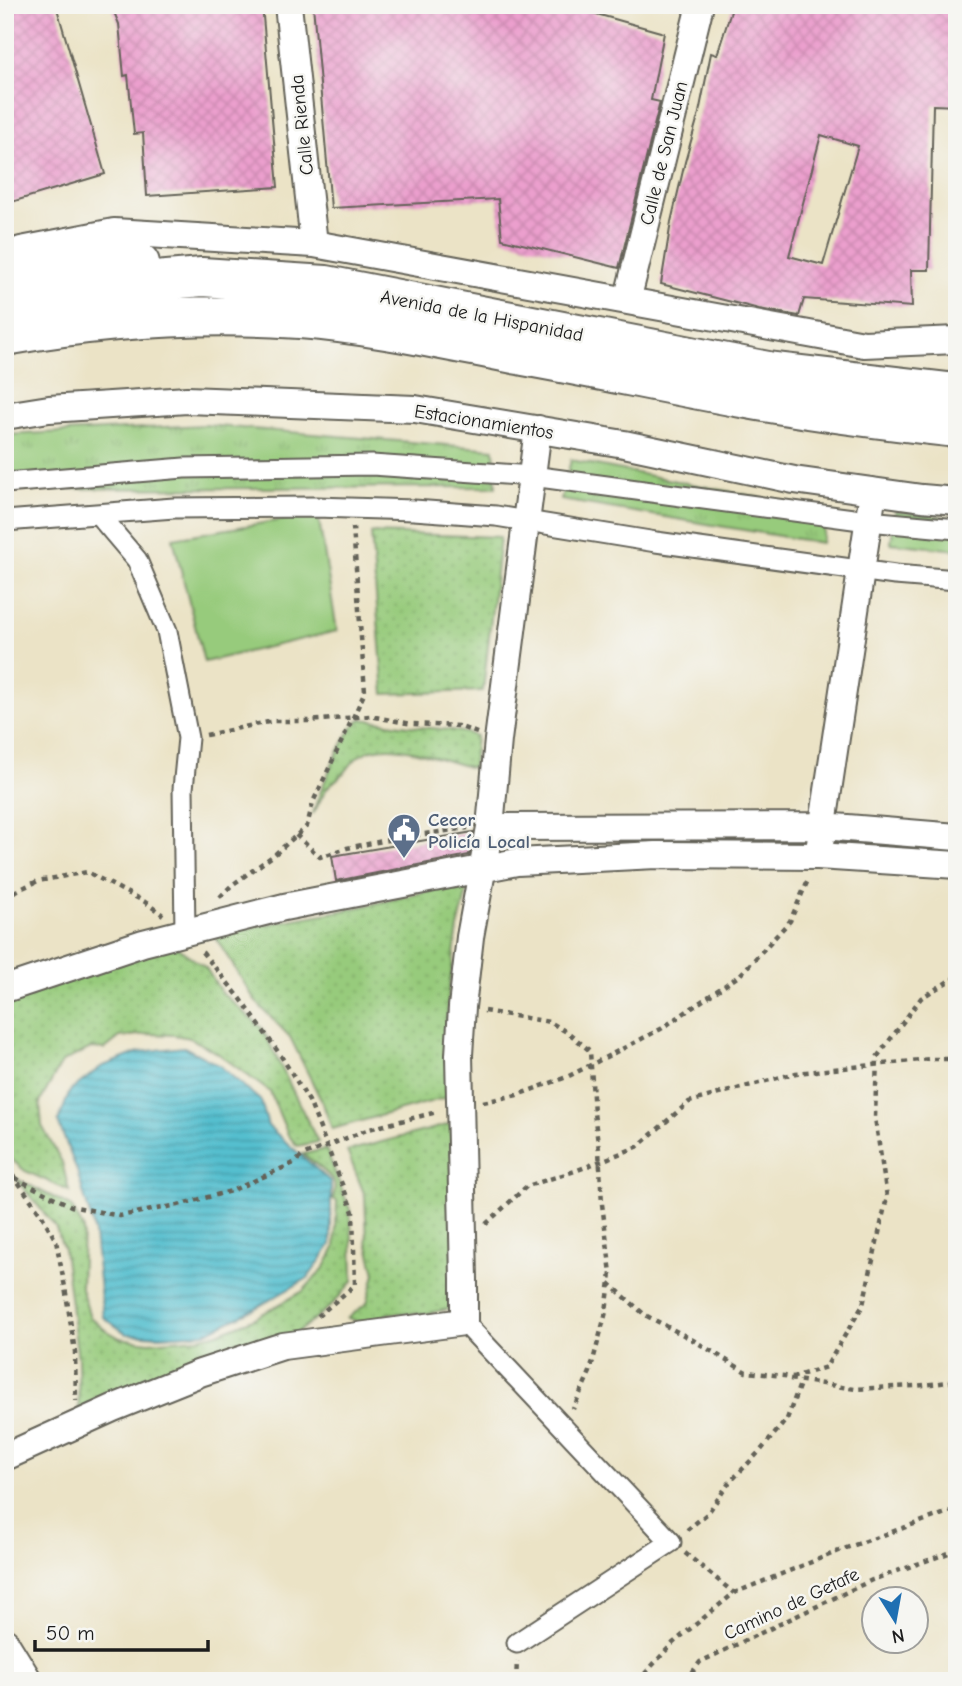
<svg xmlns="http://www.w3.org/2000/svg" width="962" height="1686" viewBox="0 0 962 1686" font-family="'Comic Neue',sans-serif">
<defs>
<pattern id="grass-dots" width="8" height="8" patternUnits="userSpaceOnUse" patternTransform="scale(1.75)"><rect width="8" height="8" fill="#97cb7c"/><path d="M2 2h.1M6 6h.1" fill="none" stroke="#82ae6b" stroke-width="1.8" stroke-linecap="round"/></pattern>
<pattern id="park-tufts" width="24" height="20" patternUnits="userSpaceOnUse" patternTransform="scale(1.75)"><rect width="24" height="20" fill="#97cb7c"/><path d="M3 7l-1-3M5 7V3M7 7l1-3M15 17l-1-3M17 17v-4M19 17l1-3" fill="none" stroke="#82ae6b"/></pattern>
<pattern id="water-rules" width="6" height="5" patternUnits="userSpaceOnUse" patternTransform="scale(1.75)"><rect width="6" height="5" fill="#54bfcf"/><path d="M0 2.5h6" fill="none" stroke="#459aa7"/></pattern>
<pattern id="building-cross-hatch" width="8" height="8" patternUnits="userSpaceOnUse" patternTransform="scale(1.75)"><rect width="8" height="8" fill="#eb9fcd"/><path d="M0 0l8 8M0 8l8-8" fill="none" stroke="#c988af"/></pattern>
</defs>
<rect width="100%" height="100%" fill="#f6f6f2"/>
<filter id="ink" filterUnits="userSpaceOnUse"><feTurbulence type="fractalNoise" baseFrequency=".0143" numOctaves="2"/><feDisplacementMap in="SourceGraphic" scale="14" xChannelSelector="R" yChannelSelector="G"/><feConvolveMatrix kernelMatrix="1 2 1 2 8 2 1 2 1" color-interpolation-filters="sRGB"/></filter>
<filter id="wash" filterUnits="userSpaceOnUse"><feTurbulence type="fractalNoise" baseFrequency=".00686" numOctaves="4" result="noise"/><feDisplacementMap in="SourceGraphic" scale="28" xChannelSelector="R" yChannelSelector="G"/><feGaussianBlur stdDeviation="1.57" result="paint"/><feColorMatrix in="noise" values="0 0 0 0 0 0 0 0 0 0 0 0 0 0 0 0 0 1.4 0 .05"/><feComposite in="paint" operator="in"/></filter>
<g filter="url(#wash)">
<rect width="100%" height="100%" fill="#ebe3c6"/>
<path fill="url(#grass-dots)" stroke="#5a744c" stroke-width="2" d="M371,533L500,537L483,691L384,694Z
M361,719C378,720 393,725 410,726C434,729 453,728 476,736L473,768C441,761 390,736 361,755C354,759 351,765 346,771C340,778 331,782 326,790C321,797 318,806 313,814C318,795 346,727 361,719Z
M469,882L458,928L449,987L446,1037L449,1072L448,1097L332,1129L323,1104L290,1037L256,1002L214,935L295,919L347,910Z
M171,943L206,968L221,992L262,1028L318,1142L297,1146L288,1135L270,1092L216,1052L190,1038L174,1035L149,1034L120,1037L105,1049L91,1048L62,1062L40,1102L42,1126L62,1162L69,1191L25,1171L5,1154V1001Z
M451,1124L455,1308L423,1314L390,1313L364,1324L348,1318L367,1303L375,1274L367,1241L365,1196L347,1151Z
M326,1149L350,1210L352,1238L353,1281L331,1306L286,1341L79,1420L78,1359L64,1250L55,1226L15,1178L71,1206L83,1228L81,1288L90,1317L104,1329L120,1338L149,1342L199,1338L218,1333L253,1319L303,1291L325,1267L335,1248L337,1201L333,1199C334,1194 336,1187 334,1182C329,1173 311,1161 303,1154Z"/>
<path fill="url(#park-tufts)" stroke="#5a744c" stroke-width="2" d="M205,425L494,449L496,487L5,489V435Z
M571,460L827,511L822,543L561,500Z
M895,511L957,519V550L891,543Z"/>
<path fill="#97cb7c" stroke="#5a744c" stroke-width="2" d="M318,514L337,631L204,662L173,538Z"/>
<path fill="url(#water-rules)" stroke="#386e76" stroke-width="2" d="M184,1047L219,1065L261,1101L268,1126L331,1182V1245L308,1278L254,1309L205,1333L161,1336L127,1334L103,1317L93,1226L77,1171L58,1122L70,1091L101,1067L139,1052Z"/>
<g id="blocks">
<path fill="url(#building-cross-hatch)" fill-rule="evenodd" d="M5,5H56L105,174L5,204Z
M111,5H262L278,187L147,196L143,133L134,134L128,75L124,76L119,24Z
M313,5H595L593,13L664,33L651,100L660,102L619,268L502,239L498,199L331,208Z
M733,5H945L957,9V106L933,105L929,270H911L912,307L804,299L799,316L759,309L661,284L671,222L685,162L699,113L711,53L717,55ZM821,135L858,146L823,265L789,256Z
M473,832L469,855L336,881L332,856Z"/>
</g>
</g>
<g filter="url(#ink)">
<use href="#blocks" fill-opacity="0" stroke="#646258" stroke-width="2"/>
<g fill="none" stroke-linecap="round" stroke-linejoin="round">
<defs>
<path id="pedestrian" d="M5,483L184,468L372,465L532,476L868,521L957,529
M98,514L137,560L167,631L188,738L183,789L185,932
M5,521L174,508L316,507L414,510L496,516L656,542L895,575L957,580
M464,1322L671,1542L517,1643"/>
<path id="minor" d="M288,5L314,244
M21,250L114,232L314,244L864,344L957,340
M627,301L700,5
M5,416L49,409L187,400L415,409L624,444L794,480L922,498L957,501
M490,827L823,826L957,837
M820,844L873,491
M5,989L143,943L284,907L517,862L656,855L818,856L957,865
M5,1457L113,1408L200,1373L283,1346L464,1322V1279L459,1055L462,1007L470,937L490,827L498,740L538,429
M5,1642L29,1681"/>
<path id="primary" d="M5,266L22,263H140
M5,303L144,282L202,277L326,285L768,371L957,393
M5,336C102,319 201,312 300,319C376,325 450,342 524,356C597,369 669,385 742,398C813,411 885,420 957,428"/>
</defs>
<use href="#pedestrian" stroke="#646258" stroke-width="23"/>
<use href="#minor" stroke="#646258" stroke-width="30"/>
<use href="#primary" stroke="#646258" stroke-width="42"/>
<path stroke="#646258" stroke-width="4.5" stroke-dasharray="5 5" stroke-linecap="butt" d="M206,735L273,721H308L370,716L412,724L458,726L477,733
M296,835L320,857L347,848L403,837L468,828
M5,896L38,881L87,872L145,902L163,915
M220,897L232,885L274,855L307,826L313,802L365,692L353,527
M202,952L241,999L281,1056L309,1101L353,1212L355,1285L318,1316
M484,1011L550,1022L570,1034L590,1051L594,1113L599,1150L602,1204L611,1273L606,1312L590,1372L573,1409
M483,1102L517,1095L567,1077L661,1029L740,975L790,921L808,880
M5,1168L15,1178L41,1214L56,1241L65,1287L75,1352L76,1401
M15,1178L71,1206L120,1216L178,1205L231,1191L294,1163L302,1156L369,1129L437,1112
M486,1224L527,1186L575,1171L637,1147L689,1102L796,1073L931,1059H957
M609,1283L645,1315L693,1340L746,1372L794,1377L826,1367L863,1305L887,1197L875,1118L877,1057L921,998L957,976
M790,1379L855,1389L915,1386L957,1381
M687,1530L708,1513L729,1483L761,1450L787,1419L801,1381
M685,1553L734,1593
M516,1681L517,1661
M638,1681L673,1643L734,1593L849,1547L957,1509
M686,1681L700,1662L872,1580L957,1550"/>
<use href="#pedestrian" stroke="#fff" stroke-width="19"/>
<use href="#minor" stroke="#fff" stroke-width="26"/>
<use href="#primary" stroke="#fff" stroke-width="38"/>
</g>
</g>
<defs>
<symbol id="civic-pin" viewBox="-11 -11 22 30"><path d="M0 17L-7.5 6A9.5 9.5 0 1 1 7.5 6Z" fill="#5c6f8a" stroke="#f6f6f2"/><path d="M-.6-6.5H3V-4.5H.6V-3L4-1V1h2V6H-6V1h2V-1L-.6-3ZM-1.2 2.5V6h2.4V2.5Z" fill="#fff"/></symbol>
</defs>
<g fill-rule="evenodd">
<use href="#civic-pin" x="385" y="811" width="38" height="52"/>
</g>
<g text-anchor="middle" stroke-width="5" stroke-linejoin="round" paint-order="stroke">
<g font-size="19" fill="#1c1c1c" stroke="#f6f6f2">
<text transform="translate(301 125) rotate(-96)" y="7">Calle Rienda</text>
<text transform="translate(663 153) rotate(-76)" y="7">Calle de San Juan</text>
<text transform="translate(482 315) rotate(11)" y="7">Avenida de la Hispanidad</text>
<text transform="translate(484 421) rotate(9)" y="7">Estacionamientos</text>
<text transform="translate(791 1603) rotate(-25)" y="7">Camino de Getafe</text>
</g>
<g font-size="19" font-weight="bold" fill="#4e5e75" stroke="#f6f6f2" text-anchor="start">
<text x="428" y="826">Cecor<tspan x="428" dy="22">Policía Local</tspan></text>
</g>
</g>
<rect width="962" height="1686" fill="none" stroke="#f6f6f2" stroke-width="28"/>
<g transform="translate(895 1620) rotate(169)"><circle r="33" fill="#f6f6f2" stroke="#9f9f9c" stroke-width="2"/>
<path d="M0-5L12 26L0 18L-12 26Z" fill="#1f6fb2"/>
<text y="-10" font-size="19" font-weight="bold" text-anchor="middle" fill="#1c1c1c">N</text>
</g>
<path d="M35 1640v10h173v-10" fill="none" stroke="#1c1c1c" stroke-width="3.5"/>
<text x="46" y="1640" font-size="21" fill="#1c1c1c" stroke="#f6f6f2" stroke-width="5" paint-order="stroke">50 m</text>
</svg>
